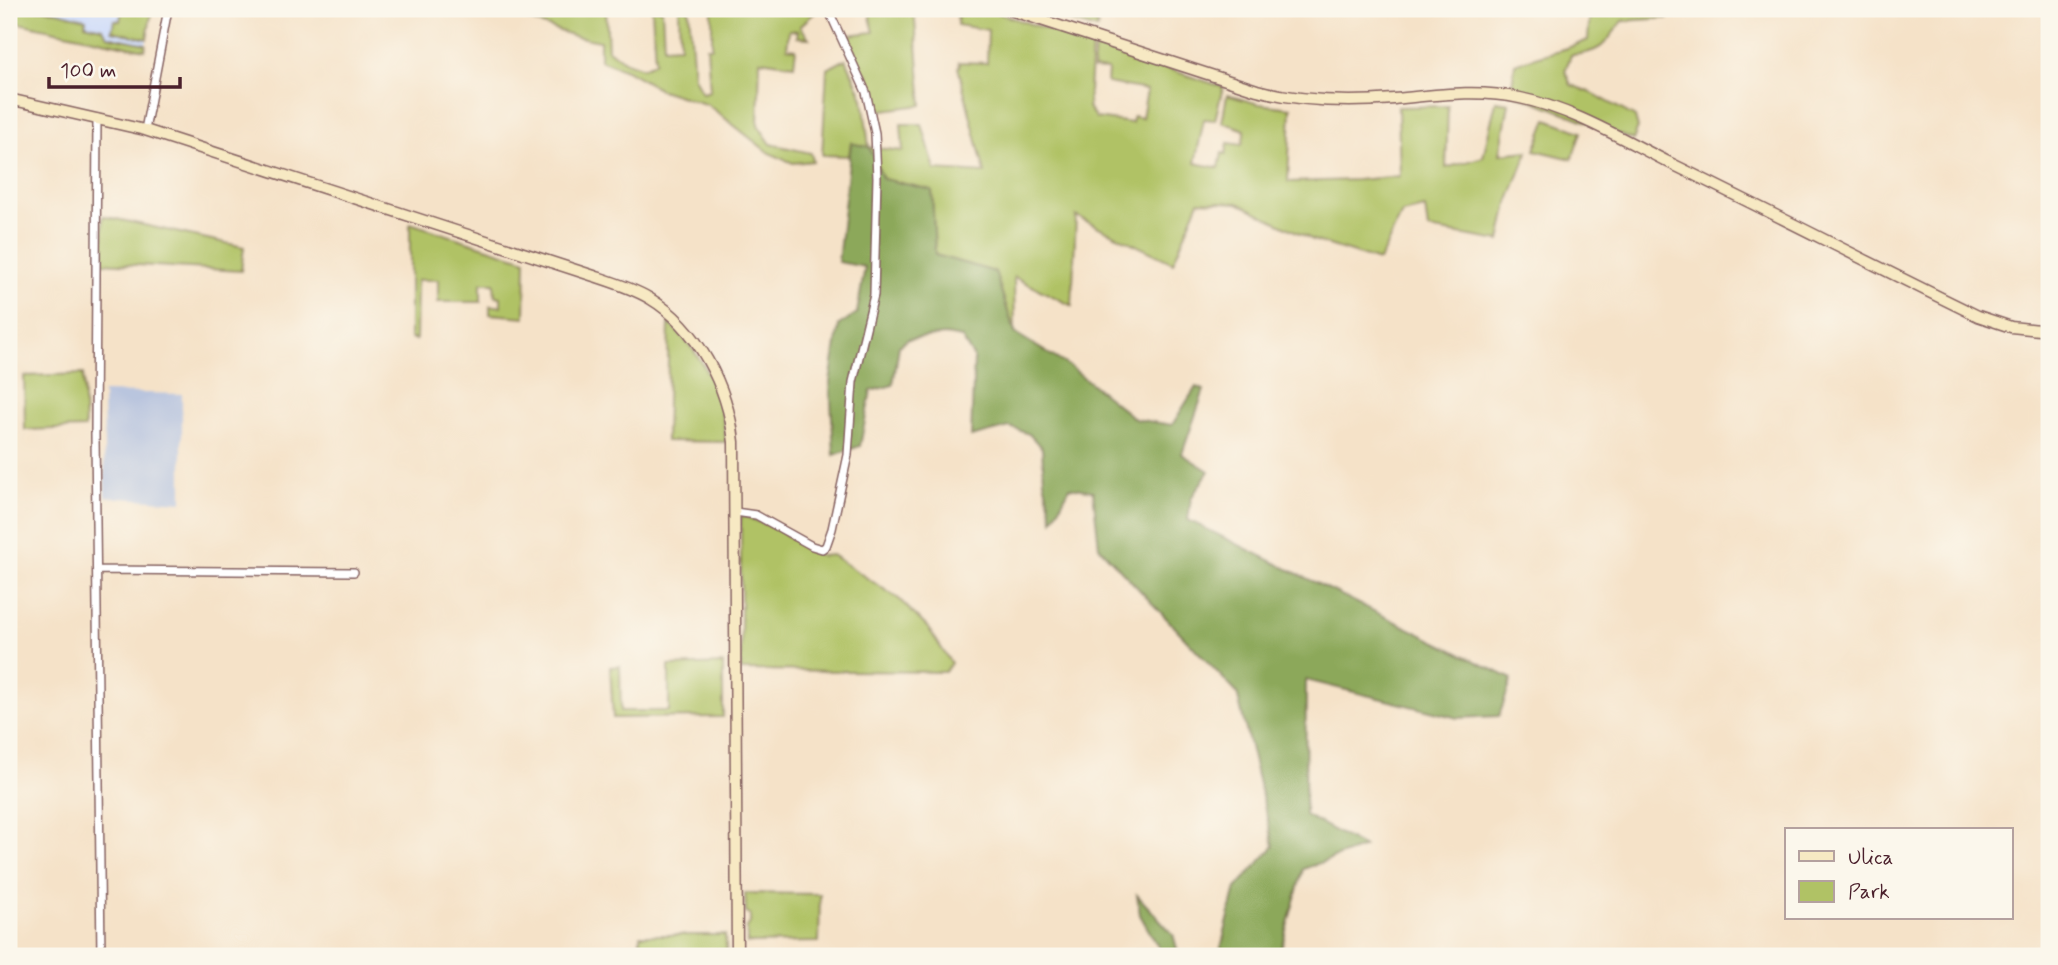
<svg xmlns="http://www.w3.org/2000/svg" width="2058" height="965" viewBox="0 0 2058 965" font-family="Mynerve,sans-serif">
<rect width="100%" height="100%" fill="#fbf7ec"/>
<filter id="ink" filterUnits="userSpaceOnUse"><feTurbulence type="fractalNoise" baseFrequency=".0143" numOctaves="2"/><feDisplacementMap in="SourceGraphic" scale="14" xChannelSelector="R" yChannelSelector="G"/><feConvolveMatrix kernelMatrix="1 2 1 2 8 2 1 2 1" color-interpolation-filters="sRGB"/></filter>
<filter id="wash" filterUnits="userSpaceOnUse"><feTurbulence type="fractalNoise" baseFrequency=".00686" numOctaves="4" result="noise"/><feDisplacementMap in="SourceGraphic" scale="28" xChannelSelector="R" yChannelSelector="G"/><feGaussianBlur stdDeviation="1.57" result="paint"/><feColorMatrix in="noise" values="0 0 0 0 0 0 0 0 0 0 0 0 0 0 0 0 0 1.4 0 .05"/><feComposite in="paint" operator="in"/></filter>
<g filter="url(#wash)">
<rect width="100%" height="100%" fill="#f5e2c8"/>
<path fill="#cedbfa" d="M9,9H152L145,50L9,21Z"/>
<path fill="#b9c5de" d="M103,392L182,394V502L105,497Z"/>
<path fill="#b0c265" stroke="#7d7048" stroke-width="2" d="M9,9H46L86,19L85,24L102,28L108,36L146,44L145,50L9,21Z
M122,9H152L147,39L112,31L114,20L120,21Z
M497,9H606L608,50L626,62L643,68L655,62L652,9H662L664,47L680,46L679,9H689L694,77L702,93L710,91L707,47H712V9H819L800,26L809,38L797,37L798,31L789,30L787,48L796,49L794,65L760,60L758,125L771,144L811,153L813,161L793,163L769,153L708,105L661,90L626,70L600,60V41L574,36Z
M871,9H914L922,105L876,111L869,78L867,74L864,73L847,35L874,32L870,17Z
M958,9H985L1092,44L1088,108L1096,118L1132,123L1133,116L1142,118L1147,90L1107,83L1108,70L1093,69L1095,45L1223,87L1215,120L1204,119L1195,163L1219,168L1222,153L1226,154L1228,143L1242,145L1245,130L1222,122L1227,95L1259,104L1291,108L1288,182L1357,180L1400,176L1398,107L1448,106L1446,168L1483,157L1496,101L1509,103L1500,154L1528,151L1508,203L1500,241L1428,229L1425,208L1402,213L1379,261L1313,240L1238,203L1199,201L1173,263L1076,216L1072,306L1014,277L1015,333L995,272L935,255L932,190L883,179L851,143L849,156L822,155L827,69L846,59L863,98L869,147L903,151L901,124H922L935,170L985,173L958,67L960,66L959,62L987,63L988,30L957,25Z
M1031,9C1060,9 1072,11 1098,24L1097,29Z
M1590,9H1667L1668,18L1622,21C1605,45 1601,53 1571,55L1565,71L1571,85L1592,93L1635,117L1638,128L1633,140L1511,92L1515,64C1539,54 1564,51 1588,40Z
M1547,119L1581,132L1572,159L1535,150Z
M103,216L244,247L241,271L103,263Z
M410,223L526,260L525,317L490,314V306H501V297L495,296L494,283H481V302H438V280H417L416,340L410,338Z
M669,323C705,357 722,392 726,442L666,441Z
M83,374L85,428L25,430L24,376Z
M741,515L775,528L821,556L832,555L899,599L929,629L951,663L945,672L741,670Z
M723,664V717L613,718L610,667L620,666L621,711H669V666Z
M745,893L820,894L819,942L747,943V927L750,923V915L746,913Z
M640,935H725L727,956L640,955Z"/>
<path fill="#8ca85a" stroke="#6b6442" stroke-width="2" d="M851,143L869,147L883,179L932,190L935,255L995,272L1015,333L1072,368L1135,419L1172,425L1196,387L1204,390L1182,454L1209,471L1191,498L1188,520L1512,679L1499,716L1458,718L1306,680L1305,815L1364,847L1303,869L1279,956H1219L1236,888L1274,846L1237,693L1099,547L1093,491L1070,487L1053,520L1044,481L1042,448L1029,434L1010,427L971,437L974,358L962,338L945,335L908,339L899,346L893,385L871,391L860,446L834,455L830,382L839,325L857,313L865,267L838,262Z
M1137,895L1173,934L1179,956H1135V950H1160L1140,915Z"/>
</g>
<g filter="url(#ink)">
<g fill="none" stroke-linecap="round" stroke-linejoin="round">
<defs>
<path id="street" d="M97,118L95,435L101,956
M145,130L168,9
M735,512L756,515L812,546L822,549L826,546L832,529L848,455L853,382L874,295L877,177L875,133L866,92L828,9
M98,570L354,572"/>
<path id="secondary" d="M1007,9L1257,90C1303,102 1348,103 1394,99C1437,95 1477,89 1520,98C1573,109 1622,139 1670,163C1773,213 1875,266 1978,316L2011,327L2049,331
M9,99L145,130L594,276C612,282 632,288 649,298C698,327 728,387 734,442L737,956"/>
</defs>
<use href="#street" stroke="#866362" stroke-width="10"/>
<use href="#secondary" stroke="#866362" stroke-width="13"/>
<use href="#street" stroke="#fff" stroke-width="7"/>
<use href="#secondary" stroke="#f7e9c3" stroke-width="10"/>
</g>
</g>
<rect width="2058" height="965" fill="none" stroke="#fbf7ec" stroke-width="35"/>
<rect x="1785" y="828" width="228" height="91" fill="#fbf7ec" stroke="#b4a19f" stroke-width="2"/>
<rect x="1799" y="851" width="35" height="10" fill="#f7e9c3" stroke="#b4a19f" stroke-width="2"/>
<text x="1848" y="864" font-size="21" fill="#4a1f2b">Ulica</text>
<rect x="1799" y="881" width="35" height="21" fill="#b0c265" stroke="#b4a19f" stroke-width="2"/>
<text x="1848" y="898" font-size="21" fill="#4a1f2b">Park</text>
<path d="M49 77v10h131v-10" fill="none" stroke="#4a1f2b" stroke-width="3.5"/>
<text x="60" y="77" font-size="21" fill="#4a1f2b" stroke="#fbf7ec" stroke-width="5" paint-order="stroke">100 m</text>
</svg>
